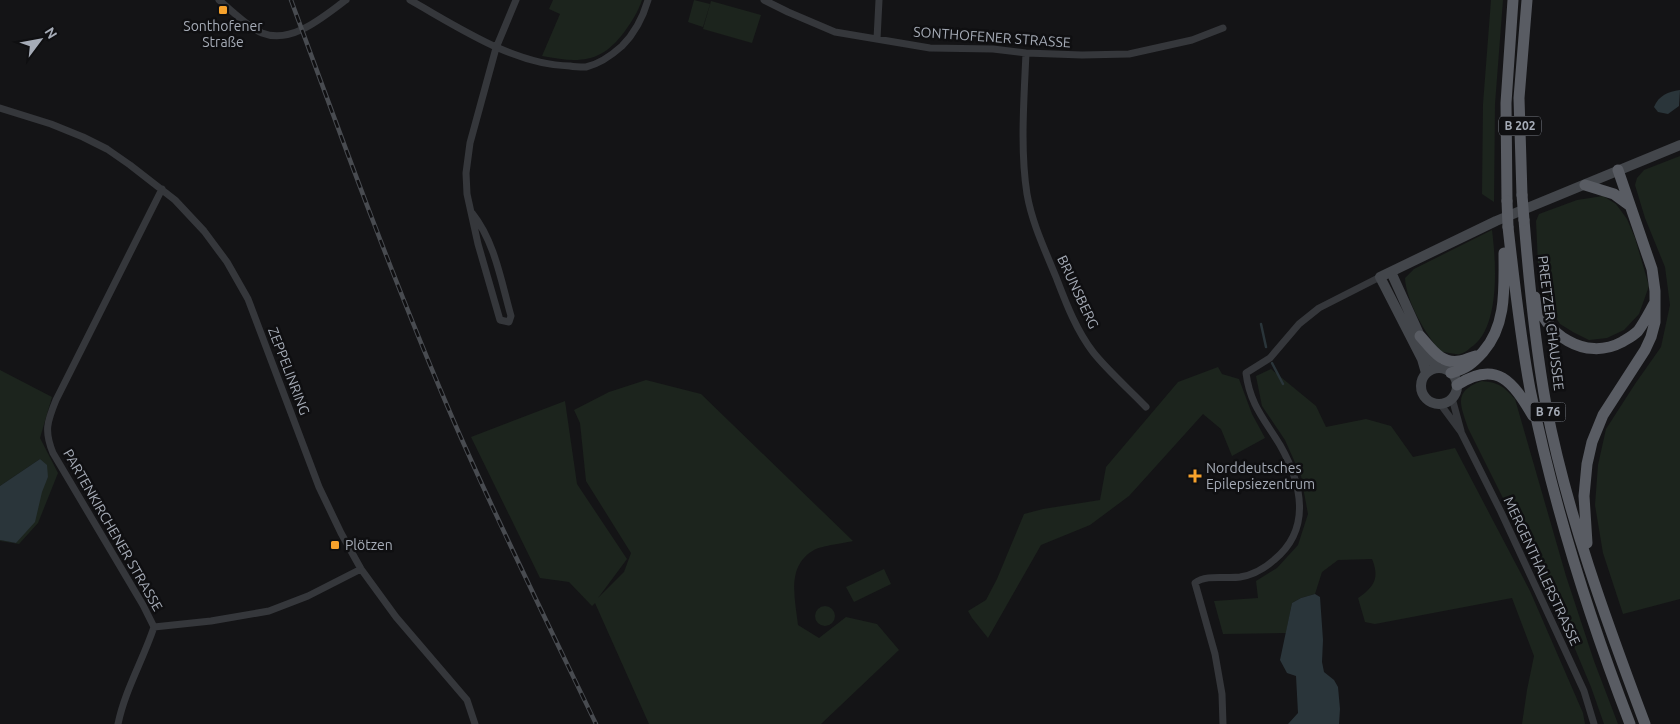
<svg xmlns="http://www.w3.org/2000/svg" width="1680" height="724" viewBox="0 0 1680 724" font-family="Ubuntu,sans-serif">
<rect width="100%" height="100%" fill="#141416"/>
<path fill="#1c241d" d="M553,0H642C638,12 632,21 625,31C601,64 579,63 542,56L560,14L549,9Z
M694,0L710,4L703,27L688,22Z
M1491,0H1503L1495,104L1494,202L1482,194L1483,104Z
M711,1L761,15L752,43L703,29Z
M1680,156V599L1623,614L1603,553L1595,505L1598,465L1606,429L1635,384L1661,347L1670,305L1665,267L1645,218L1635,185L1637,178L1644,170Z
M1603,196L1616,204L1627,219L1635,238L1649,286L1639,314L1624,330L1607,338L1589,340L1573,332L1560,324L1550,309L1542,290L1538,264L1536,221L1539,214L1577,200Z
M1492,230C1496,261 1501,329 1470,348C1468,350 1464,353 1460,354C1455,355 1447,352 1441,352C1426,335 1406,301 1405,278L1414,269Z
M1218,367L1222,374L1239,379L1252,414L1265,438L1232,456L1221,429L1203,414L1129,496L1090,525L1041,545L988,638L972,618L968,611L986,600L997,579L1024,514L1043,509L1100,500L1106,467L1178,382Z
M1271,369L1316,406L1326,427L1366,419L1391,426L1413,457L1455,448L1530,591L1583,713L1585,724H1522L1527,690L1534,656L1512,598L1375,624L1365,622L1358,598C1374,587 1380,578 1372,559L1338,560L1322,572L1315,594L1301,598L1292,603L1286,633L1223,634L1214,601L1258,598L1256,581L1277,568L1298,545L1308,514L1301,476L1285,440L1262,406L1256,376Z
M0,370L52,397L40,438L58,473L38,523L19,544L0,541V540L16,543L48,477L40,459L0,486Z
M646,380L701,394L853,541C844,543 821,546 814,550C786,566 795,598 798,625L819,638L846,617L877,624L899,650L821,724H649L595,603L592,606L569,582L540,578L471,437L565,401L577,484L627,559L598,598L624,572L631,553L586,481L580,423L574,410L609,392Z
M1482,381C1500,383 1503,386 1515,399L1566,576L1594,661L1618,724H1604L1591,687L1557,606L1468,428C1460,404 1453,391 1482,381Z
M884,569L891,584L854,602L846,587Z
M815 616a10 10 0 1 1 20 0a10 10 0 1 1-20 0Z"/>
<path fill="#2a353a" d="M1680,90L1679,106L1668,114L1658,112L1654,107C1659,95 1668,92 1680,90Z
M40,459L47,465L48,477L42,492L35,522L16,543L0,540V486Z
M1315,594L1320,597L1323,640L1322,662L1324,672L1334,680L1338,687L1340,709L1339,724H1288L1298,713L1296,676L1287,673L1280,660L1292,603L1301,598Z"/>
<g fill="none" stroke-linecap="round" stroke-linejoin="round">
<path stroke="#2a353a" stroke-width="2.5" d="M1261,324L1266,347
M1272,363L1283,384"/>
<path stroke="#35373b" stroke-width="7" d="M219,0C231,10 248,27 262,33C292,45 324,16 346,0
M410,0C458,27 514,65 570,66C575,67 581,67 586,67C599,64 612,55 622,46C635,33 643,17 648,0
M764,0L788,12L835,32L930,48L993,49L1026,53L1082,55L1129,54L1192,40L1223,28
M877,39L879,0
M1026,53C1024,99 1020,150 1027,194C1032,223 1045,250 1056,277C1066,303 1076,330 1093,352C1107,370 1130,390 1146,407
M0,108L51,124L83,137L107,149L130,165L175,200L204,231L227,262L248,299L319,487L341,533L361,569L396,617L467,700L475,724
M472,213C495,242 501,281 511,316L509,322L500,320L478,244L467,194L466,173L470,143L496,48L516,0
M1452,398L1461,431
M1441,405L1461,432L1501,512L1584,691L1594,724
M154,627L211,621L269,611L308,596L361,569
M118,724C125,690 143,660 154,627L143,605L53,453C44,431 47,422 56,400L162,189
M1223,724L1222,694L1215,654L1195,583C1206,574 1226,579 1240,577C1252,575 1265,568 1274,560C1312,529 1302,484 1280,445C1265,420 1250,405 1246,373L1270,358L1299,324L1319,308L1380,277"/>
<path stroke="#43464b" stroke-width="10" d="M1391,272L1420,336C1424,348 1429,359 1438,368
M1421 386a18 18 0 1 1 36 0a18 18 0 1 1-36 0Z
M1426,373L1422,359L1380,277L1496,221L1680,145"/>
<path stroke="#595c63" stroke-width="11" d="M1585,185L1614,194L1629,205
M1522,195L1519,98L1527,0
M1507,201L1506,103L1513,0
M1524,220C1529,282 1535,344 1546,405C1567,514 1606,620 1645,724
M1508,227C1514,281 1520,335 1530,389C1553,503 1588,615 1630,724
M1535,297C1544,334 1585,362 1622,342C1627,339 1633,336 1638,331C1644,323 1649,313 1654,304
M1420,336C1431,348 1441,365 1460,361C1466,360 1471,357 1476,356
M1451,373C1467,368 1472,364 1483,352C1507,325 1504,287 1504,253
M1457,385C1497,359 1513,382 1533,416
M1587,543L1584,496L1587,464L1592,442L1603,415L1645,350L1651,337L1655,322V291L1652,269L1618,170"/>
<defs>
<path id="rail" d="M291,0C343,142 395,285 455,424C499,525 548,624 596,724"/>
</defs>
<use href="#rail" stroke="#484b50" stroke-width="4.5"/>
<use href="#rail" stroke="#0f0f11" stroke-width="2.5" stroke-dasharray="8" stroke-linecap="butt"/>
<path stroke="#595c63" stroke-width="11" d="M1522,195L1524,220
M1507,201L1508,227"/>
</g>
<g fill="#f7a22c" stroke="#0f0f11" stroke-width="2">
<rect x="218" y="5" width="10" height="10" rx="2.5"/>
<path d="M1192.5 468.5h5v5h5v5h-5v5h-5v-5h-5v-5h5z"/>
<rect x="330" y="540" width="10" height="10" rx="2.5"/>
</g>
<g text-anchor="middle" stroke-width="5" stroke-linejoin="round" paint-order="stroke">
<g fill="#0f0f11" stroke="#797d85" stroke-width="1">
<rect x="1499" y="116.5" width="42" height="19" rx="4"/>
<rect x="1530.5" y="402.5" width="35" height="19" rx="4"/>
</g>
<g font-size="12" font-weight="bold" fill="#a6acb7">
<text x="1520" y="130">B 202</text>
<text x="1548" y="416">B 76</text>
</g>
<g font-size="14" fill="#a6acb7" stroke="#0f0f11" text-anchor="start">
<text x="223" y="31" text-anchor="middle">Sonthofener<tspan x="223" dy="16">Straße</tspan></text>
<text x="1206" y="473">Norddeutsches<tspan x="1206" dy="16">Epilepsiezentrum</tspan></text>
<text x="345" y="550">Plötzen</text>
</g>
<g font-size="14" fill="#a6acb7" stroke="#0f0f11">
<text transform="translate(992 37) rotate(4)" y="5">SONTHOFENER STRASSE</text>
<text transform="translate(1078 292) rotate(65)" y="5">BRUNSBERG</text>
<text transform="translate(1551 323) rotate(83)" y="5">PREETZER CHAUSSEE</text>
<text transform="translate(289 371) rotate(69)" y="5">ZEPPELINRING</text>
<text transform="translate(113 530) rotate(60)" y="5">PARTENKIRCHENER STRASSE</text>
<text transform="translate(1542 571) rotate(65)" y="5">MERGENTHALERSTRASSE</text>
</g>
</g>
<g transform="translate(40 40) rotate(58)" stroke="#0f0f11" stroke-width="4" paint-order="stroke">
<path d="M0-4L9 19L0 12L-9 19Z" fill="#a6acb7"/>
<text y="-8" font-size="14" font-weight="bold" text-anchor="middle" fill="#a6acb7">N</text>
</g>
</svg>
